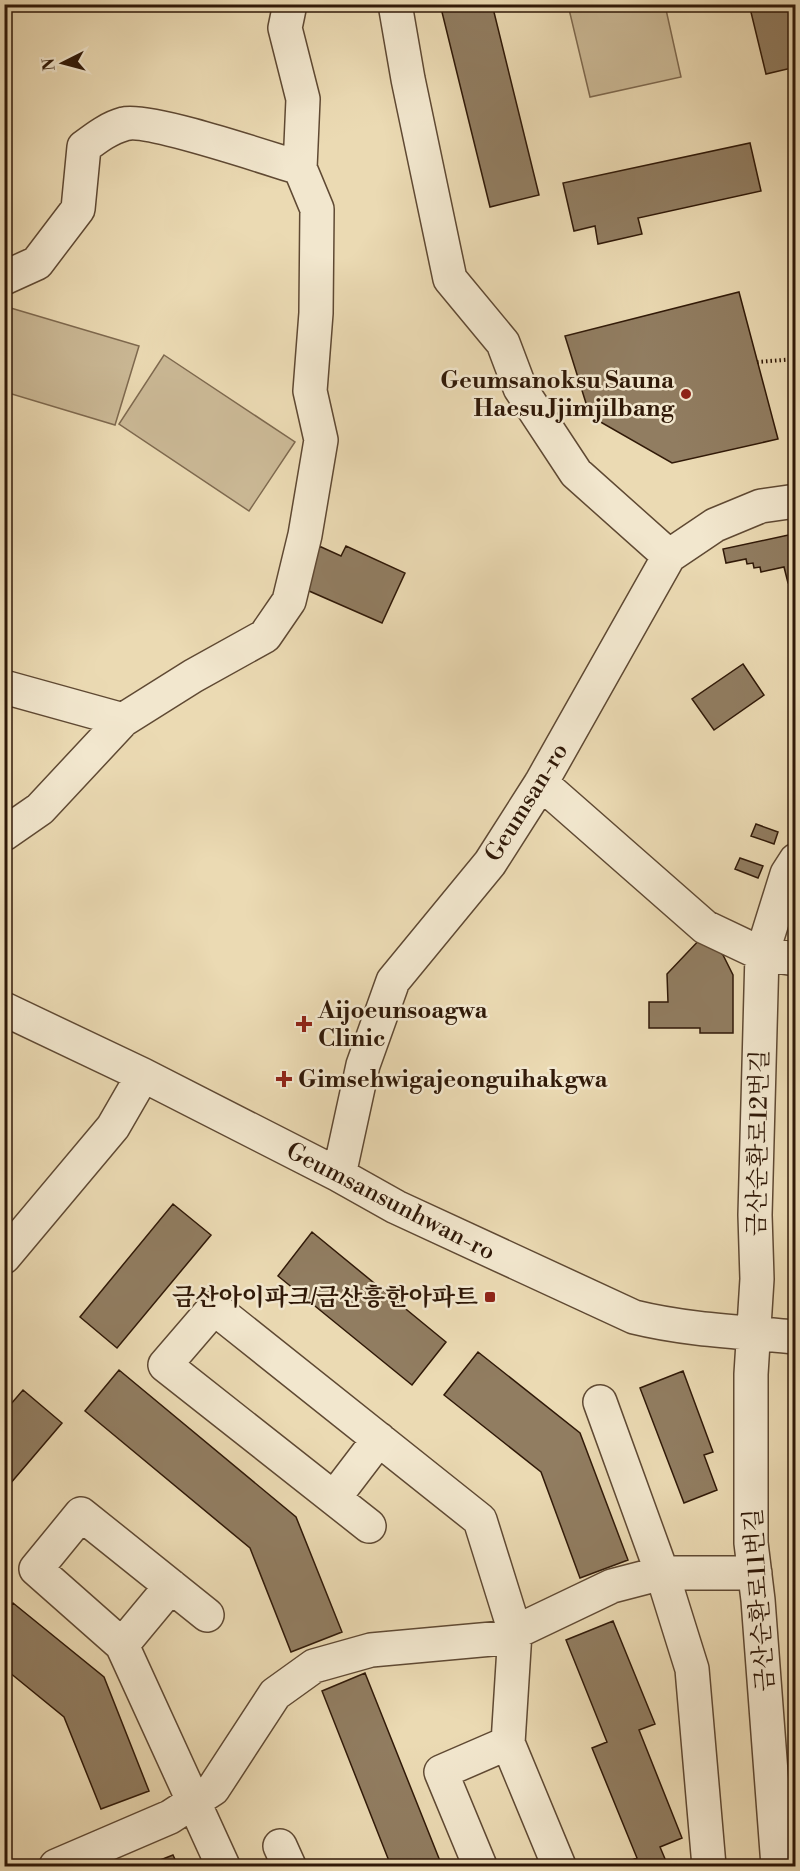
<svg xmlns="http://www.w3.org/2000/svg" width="800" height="1871" viewBox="0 0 800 1871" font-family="'Libre Bodoni','Noto Serif KR',serif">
<rect width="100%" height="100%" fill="#ebdab3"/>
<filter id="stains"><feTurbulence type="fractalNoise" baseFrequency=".00333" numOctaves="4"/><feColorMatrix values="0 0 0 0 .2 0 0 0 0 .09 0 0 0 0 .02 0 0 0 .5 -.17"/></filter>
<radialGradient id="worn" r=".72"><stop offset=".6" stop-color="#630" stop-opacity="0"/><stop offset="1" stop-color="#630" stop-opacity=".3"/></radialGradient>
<path fill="#cbb996" stroke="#7e694f" stroke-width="1.5" d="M568,5H665L681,77L590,97Z
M4,306L139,346L115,425L5,392Z
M164,355L295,442L249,511L119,424Z"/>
<path fill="#917d61" stroke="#301908" stroke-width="1.5" d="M440,4H492L539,195L490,207Z
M749,4H796V67L766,74Z
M750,143L761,191L638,218L642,234L598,244L595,226L574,231L563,183Z
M796,179V201L790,180Z
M739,292L778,439L672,463L590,416L565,336Z
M793,534L796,535V586L788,583L784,567L761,572L760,567L754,568L753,563L747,564L746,559L726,563L723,549Z
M319,546L341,556L346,546L405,573L382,623L300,587Z
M743,664L764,695L714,730L692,699Z
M756,824L778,832L774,844L751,836Z
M740,858L763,866L758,878L735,869Z
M703,936L723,955L733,975V1033H700V1028H649V1002H668L667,974Z
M173,1204L211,1235L117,1348L80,1317Z
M312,1232L446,1342L412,1385L278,1276Z
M478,1352L580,1433L628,1560L580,1578L541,1472L444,1395Z
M119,1370L296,1517L342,1632L291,1652L250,1548L85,1411Z
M683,1371L713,1452L704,1455L717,1490L684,1503L640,1388Z
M23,1390L62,1423L4,1491V1412Z
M13,1603L104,1677L149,1791L101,1809L64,1717L4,1668V1614Z
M613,1621L655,1724L639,1730L682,1838L660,1847L668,1866H617L637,1858L592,1748L607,1742L566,1640Z
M365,1673L442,1866H391L322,1691Z
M173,1855L178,1866H145Z"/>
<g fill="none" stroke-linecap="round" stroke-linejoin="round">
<defs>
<path id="minor" d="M395,4L408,79L450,279L503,343L520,388L576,473L669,556
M4,278L37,263L78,209L84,147C96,138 109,128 124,124C147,117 270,159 300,168
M4,687L123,720
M541,783L705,927L762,954L796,959
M4,834L40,809L123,720L193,676L265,636L289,601L305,535L321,440L310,391L316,313L317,209L300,168L303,99L285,28L290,4
M4,1009L143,1075L339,1175L396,1207L634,1317C687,1330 741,1332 796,1337
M339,1175L363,1065L393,981L490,863L541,783L669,556L715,525L761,506L796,501
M4,1257L113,1127L143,1075
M600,1402L662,1573L692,1669L709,1866
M334,1498L379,1439
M369,1526L165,1365L214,1308L480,1520L515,1632L508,1743L559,1866
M207,1615L81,1514L36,1569L122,1645L223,1866
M122,1645L171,1586
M280,1846L289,1866
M56,1866L170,1817L213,1789L275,1694L314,1666L371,1650L503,1638L612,1586L662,1573H755
M480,1866L441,1772L508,1743
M778,1866L758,1600L751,1543V1374L757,1279L755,1215L762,954L787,874L796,860"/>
</defs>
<use href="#minor" stroke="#5f4933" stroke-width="36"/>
<path stroke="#301908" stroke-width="4" stroke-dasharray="1.5 3" stroke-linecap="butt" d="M757,362L796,359"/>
<use href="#minor" stroke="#f2e7ce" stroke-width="33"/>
</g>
<g fill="#8f2418" stroke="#f2e7ce" stroke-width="2">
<circle cx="686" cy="394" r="6"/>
<path d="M301 1015h6v6h6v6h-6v6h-6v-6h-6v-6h6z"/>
<path d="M281 1070h6v6h6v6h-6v6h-6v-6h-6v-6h6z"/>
<rect x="484" y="1291" width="12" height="12" rx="3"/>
</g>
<g text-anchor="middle" stroke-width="5" stroke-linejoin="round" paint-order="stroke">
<g font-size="24" font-weight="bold" fill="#301908" stroke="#f2e7ce" text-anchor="end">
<text x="674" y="388">Geumsanoksu Sauna<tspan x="674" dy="28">Haesu Jjimjilbang</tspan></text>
<text x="318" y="1018" text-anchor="start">Aijoeunsoagwa<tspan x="318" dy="28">Clinic</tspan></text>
<text x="298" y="1087" text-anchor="start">Gimsehwigajeonguihakgwa</text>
<text x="478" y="1305">금산아이파크/금산흥한아파트</text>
</g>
<g font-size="24" fill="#301908" stroke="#f2e7ce">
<text transform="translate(526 802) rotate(-58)" y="8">Geumsan-ro</text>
<text transform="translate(758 1143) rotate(-89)" y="8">금산순환로12번길</text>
<text transform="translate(391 1201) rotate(27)" y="8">Geumsansunhwan-ro</text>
<text transform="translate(759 1600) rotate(-94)" y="8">금산순환로11번길</text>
</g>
</g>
<rect width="800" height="1871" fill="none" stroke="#ebdab3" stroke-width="24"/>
<rect x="6" y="6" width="788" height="1859" fill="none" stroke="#301908" stroke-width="3"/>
<rect x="12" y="12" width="776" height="1847" fill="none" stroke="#301908" stroke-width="1.5"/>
<g transform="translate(63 63) rotate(264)" stroke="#f2e7ce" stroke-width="4.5" paint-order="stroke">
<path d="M0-4.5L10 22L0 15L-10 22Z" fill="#301908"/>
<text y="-9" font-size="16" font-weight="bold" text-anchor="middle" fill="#301908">N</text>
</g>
<rect width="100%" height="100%" filter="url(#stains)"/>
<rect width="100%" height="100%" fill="url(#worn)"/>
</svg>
